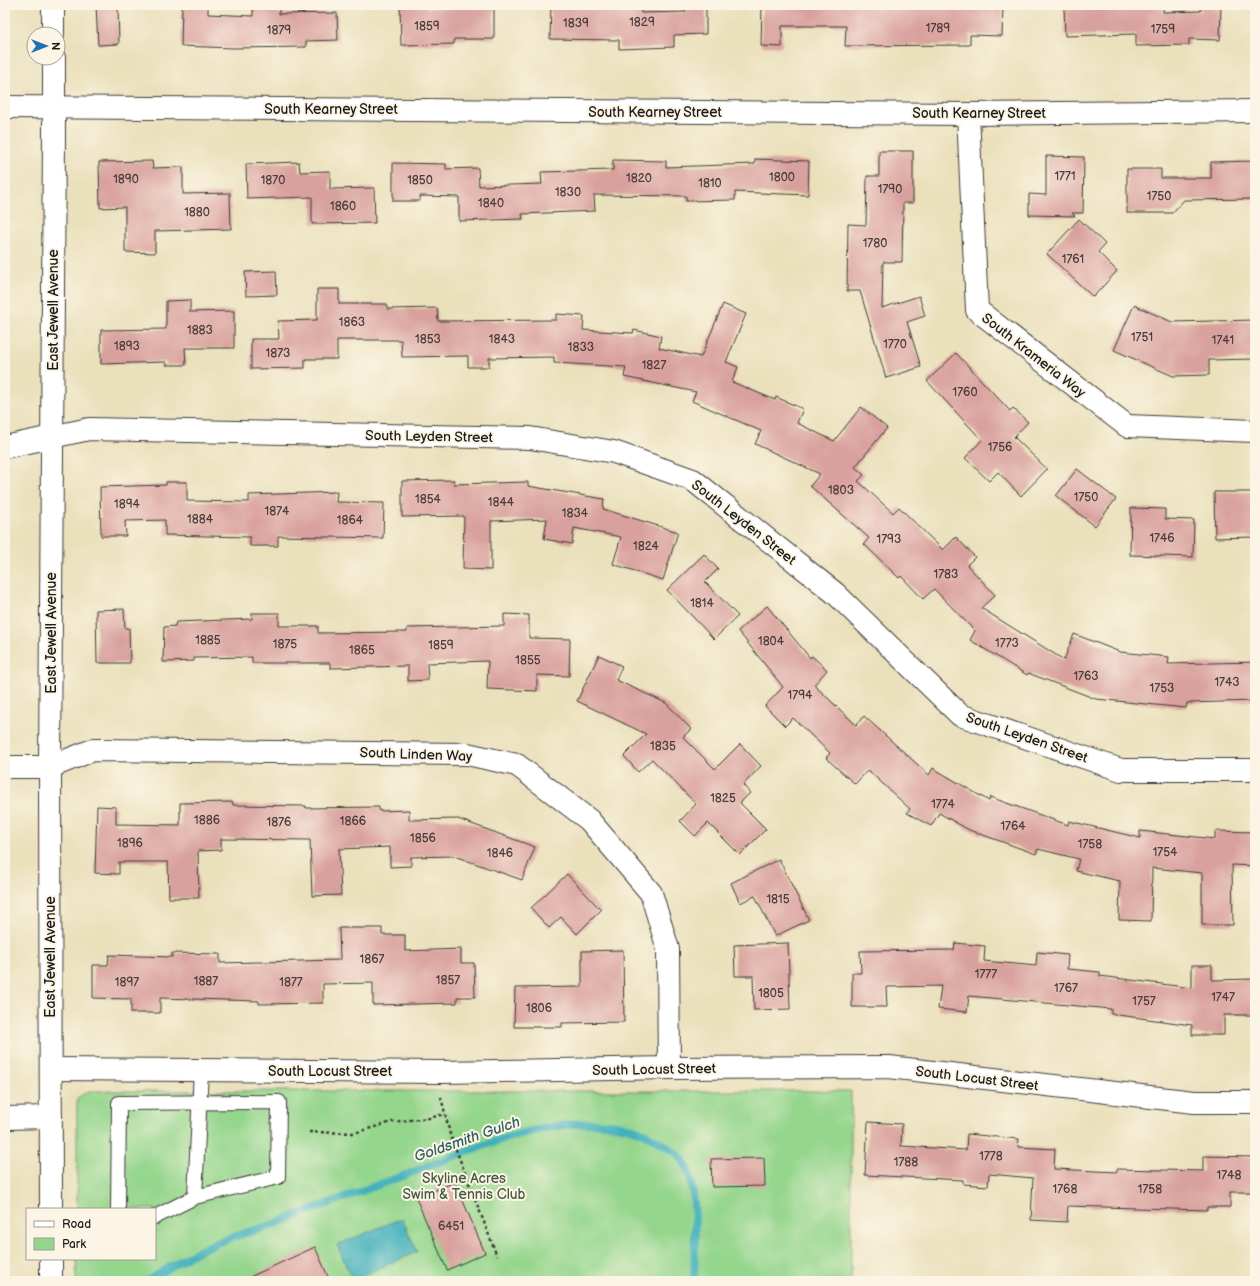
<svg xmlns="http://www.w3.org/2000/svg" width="1260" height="1286" viewBox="0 0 1260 1286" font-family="'Balsamiq Sans',sans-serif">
<rect width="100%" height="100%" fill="#fcf5e5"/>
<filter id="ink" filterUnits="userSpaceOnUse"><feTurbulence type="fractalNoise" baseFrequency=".025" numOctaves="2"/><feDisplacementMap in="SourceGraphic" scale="8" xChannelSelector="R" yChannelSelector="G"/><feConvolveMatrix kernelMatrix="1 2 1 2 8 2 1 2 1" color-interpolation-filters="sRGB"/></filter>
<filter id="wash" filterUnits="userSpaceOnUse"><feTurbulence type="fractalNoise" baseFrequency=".012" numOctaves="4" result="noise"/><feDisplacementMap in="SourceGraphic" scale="16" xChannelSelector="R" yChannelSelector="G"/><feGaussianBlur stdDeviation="0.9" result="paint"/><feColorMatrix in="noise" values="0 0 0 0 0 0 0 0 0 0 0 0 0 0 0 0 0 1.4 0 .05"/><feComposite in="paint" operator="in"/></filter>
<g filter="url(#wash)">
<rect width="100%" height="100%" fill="#eae0bc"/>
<path fill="#95d68d" stroke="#587954" d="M89,1091H851V1281H76L77,1259H155V1209H77V1098Z"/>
<path fill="#41b0bc" stroke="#2e666c" d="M402,1218L417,1252L352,1280L337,1245Z"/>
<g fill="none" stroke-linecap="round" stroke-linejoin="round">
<path stroke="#41b0bc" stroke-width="8" d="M148,1281C166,1269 185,1257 204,1248C225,1239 247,1232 269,1226C314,1209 358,1192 403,1176C474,1149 593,1093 663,1144C669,1148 678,1153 682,1159C700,1183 694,1250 694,1281"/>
</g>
<g id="blocks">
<path fill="#d9a19d" d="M96,5H118L119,44L98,45Z
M182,5H208V14L253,16V5H279V14L337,13L338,40L306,41V47L233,48L181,46Z
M400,5H427V8L466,7V5H494V39H454V44L401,45Z
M551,5H641V13L685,12V5H706V34L674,35V47L619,49V40L550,39Z
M762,5H1003L1002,36L970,35V45L845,46L846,26H782V47L761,46Z
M1064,5H1163V12L1201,11V5H1221L1220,40L1189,39V45L1136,46V34L1065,36Z
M879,151H913V203H903L902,262H883L882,308L919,296L925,316L907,322L921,367L886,378L860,291H847L848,224L866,225L867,176H879Z
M1046,156L1084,157L1083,213H1072L1075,216L1029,215V194L1046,195Z
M755,159L809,161L808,195L735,192V200L686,201V196L594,195L595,211L522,214L523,219L459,221V197L420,196V201H393V163L446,164V169L478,168L479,186L542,184L541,172L613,170V160L666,161V167L755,164Z
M152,161L153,168L183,167V194L230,193L231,229L155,231V253L125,252V207L100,208L99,162Z
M1255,161V199L1184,200L1172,213H1127V169H1161V178H1211V162Z
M299,162L300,172L330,171V189L374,188L375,223L312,224V197L247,199L246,164Z
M1079,219L1105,244L1098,252L1117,271L1093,297L1047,254Z
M276,271L277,295L246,296L245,272Z
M317,289H339V304H387V309L437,308L438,321L556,320V314L584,316L583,330L633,333L634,330L661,336L659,348L701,357L723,304L746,314L726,362L738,367L732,382L775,400L776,397L803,409L797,423L834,441L861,407L887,428L855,467L864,475L858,481L893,513L899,507L943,550L956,537L975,557L967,565L995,595L981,608L1064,660L1074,634L1120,652L1169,657L1168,664L1255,662V701L1187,703L1186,708L1096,699L1028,673L1027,675L970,640L975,631L934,589L923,599L901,576L899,578L864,544L869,538L810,486L820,474L755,444L761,431L692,401L696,392L624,377L626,367L554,363V357L489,358V367H468V356L402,357L401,340H337V359H305V368L251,369V339H279L278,321L317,320Z
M190,300V312L234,311V348H185L186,365H166V362L101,364V330L166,329V301Z
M1134,305L1172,322L1255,320V359L1209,360V375L1173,376L1114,350Z
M956,353L1010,411L1013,408L1028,422L1014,437L1047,469L1021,496L998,472L989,481L965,458L982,440L927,381Z
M1077,469L1116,499L1095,526L1056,496Z
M454,480V484L528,482V486L604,499L603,509L678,532L663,580L613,564L621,537L574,528L572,544L544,539L547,519L491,521V570L463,569L464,516L402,517V481Z
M166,482H187V501L249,502V495L337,492L336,502L384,503L383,538L278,536V546H250V537L165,535V520L125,521L126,536H101L100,487L166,485Z
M1214,492H1255V537L1215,538Z
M1131,508L1165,509V519L1194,520L1193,557L1130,555Z
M704,554L718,569L705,582L738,616L714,639L667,590Z
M767,606L810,658L812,656L827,670L814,685L856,725L864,716L929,775L933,768L989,801L990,797L1068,825L1069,821L1140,838V831L1215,839V831L1255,832V866L1232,865L1233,925H1202V873L1152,868L1151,921L1119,920L1120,881L1076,871L1079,859L1038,849L1036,854L969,830L939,813L931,826L907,813L910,809L868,770L855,784L826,758L830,753L793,718L785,726L765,706L783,687L738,631Z
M124,609L125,628H129L130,663H97L96,610Z
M252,613H279V626H318V633L407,632V628L504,626V614L529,615V638L570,639L569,676L537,675V691L487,689L488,661L427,663L428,680L408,681V666L330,668V663H252V657L194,658V661L163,662L164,627L175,626L176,622L252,619Z
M599,655L622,666L616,680L666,703L691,729L683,737L715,769L740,744L761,766L743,785L750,793L740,803L766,829L740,855L708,823L695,836L680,821L696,804L652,759L638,772L624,756L646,734L577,701Z
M233,802V805L306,806V808L379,807V811L409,810V820L458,819L535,847L522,880L454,856L411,857V866L390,867V847L339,849L341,895L312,896L310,840L221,839V850L198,851L199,898H169L168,862H119V874L95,873L97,806L116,807V824L180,825V803Z
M779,859L809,920L775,936L755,896L740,903L731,883Z
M567,874L601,910L577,934L561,917L549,928L531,908Z
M339,928H382V935H405V951L461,949V963H474L475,997H457V1003L373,1005V983L323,984V1003L259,1004V1001L160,998V1013H131V999L93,998V965H108L109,955L172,957V953L220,954V963L340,960Z
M788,943L790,1009L754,1010L753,976H735L734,945Z
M955,943L985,946L984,961L1036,966L1037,952L1068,955L1067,969L1100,972V976L1192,988V965H1212V980L1255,979V1015H1224V1035H1192V1025L1111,1014V1009L969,996L967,1012L938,1009L941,986L886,987L887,1007H852V973H861L860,951L954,950Z
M623,950L624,1022L562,1023V1027H514L515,988L582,987V951Z
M868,1122L902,1124L901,1146L966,1150L967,1134L1019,1139L1018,1147L1055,1149L1054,1169L1117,1172V1169L1203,1171V1156L1255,1157V1192H1230V1207H1207V1210L1068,1206L1067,1222L1031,1220L1033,1178L989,1174L988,1186L963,1184V1180L865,1175Z
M764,1158L765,1186L712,1187L711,1159Z
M455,1182L485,1253L447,1270L416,1198Z
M315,1247L330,1281H241Z"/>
</g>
</g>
<g filter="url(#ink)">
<use href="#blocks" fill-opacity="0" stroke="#3b3934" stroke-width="1"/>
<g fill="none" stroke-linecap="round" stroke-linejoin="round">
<defs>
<path id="service" d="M195,1197L201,1070
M118,1209L119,1103L279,1102L278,1177L195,1197L155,1217"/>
<path id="minor" d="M5,107L968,114L1255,111
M968,114L977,310L1127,426L1255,431
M5,447L89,429L530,438L614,452L693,480L836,594L960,715L1121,770H1255
M5,767H50L93,750L467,754L517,765L589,820L651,893L668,949L669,1068
M51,1069L440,1072L669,1068L889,1067L1194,1102H1255
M5,1118L51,1117"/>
<path id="tertiary" d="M53,5V34
M51,1209L50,767L54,136V58
M51,1259V1281"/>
</defs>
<use href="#service" stroke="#3b3934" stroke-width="16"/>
<use href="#minor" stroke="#3b3934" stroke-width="24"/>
<use href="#tertiary" stroke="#3b3934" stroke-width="24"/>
<path stroke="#3b3934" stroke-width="2.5" stroke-dasharray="3 3" stroke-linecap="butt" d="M441,1097L450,1134L497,1256
M309,1132L354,1133L392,1122L429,1118L445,1114"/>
<use href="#service" stroke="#fff" stroke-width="14"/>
<use href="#minor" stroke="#fff" stroke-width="22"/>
<use href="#tertiary" stroke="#fff" stroke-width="22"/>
</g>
</g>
<g text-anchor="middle" stroke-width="4" stroke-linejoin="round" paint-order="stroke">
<g font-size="12" fill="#4b3d3c">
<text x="642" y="26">1829</text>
<text x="576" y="27">1839</text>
<text x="427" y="30">1859</text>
<text x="938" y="32">1789</text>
<text x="1163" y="33">1759</text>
<text x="279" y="34">1879</text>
<text x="1065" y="180">1771</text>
<text x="782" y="181">1800</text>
<text x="639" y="182">1820</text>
<text x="126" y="183">1890</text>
<text x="273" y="184">1870</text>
<text x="420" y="184">1850</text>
<text x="710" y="187">1810</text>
<text x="890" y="193">1790</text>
<text x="568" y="196">1830</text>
<text x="1159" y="200">1750</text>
<text x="491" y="207">1840</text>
<text x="343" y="210">1860</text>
<text x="197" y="216">1880</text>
<text x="875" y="247">1780</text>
<text x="1073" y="263">1761</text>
<text x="352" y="326">1863</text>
<text x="200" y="334">1883</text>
<text x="1142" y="341">1751</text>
<text x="428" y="343">1853</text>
<text x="502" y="343">1843</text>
<text x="1223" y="344">1741</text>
<text x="895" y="348">1770</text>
<text x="127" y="350">1893</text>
<text x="581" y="351">1833</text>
<text x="278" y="357">1873</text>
<text x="654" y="369">1827</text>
<text x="965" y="396">1760</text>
<text x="1000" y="451">1756</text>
<text x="841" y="494">1803</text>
<text x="1086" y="501">1750</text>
<text x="428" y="503">1854</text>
<text x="501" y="506">1844</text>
<text x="127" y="508">1894</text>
<text x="277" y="515">1874</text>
<text x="575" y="517">1834</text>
<text x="200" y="523">1884</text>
<text x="350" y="524">1864</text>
<text x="1162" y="542">1746</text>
<text x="889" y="543">1793</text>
<text x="646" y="550">1824</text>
<text x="946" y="578">1783</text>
<text x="702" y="607">1814</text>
<text x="208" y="644">1885</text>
<text x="771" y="645">1804</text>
<text x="1007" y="647">1773</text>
<text x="285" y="648">1875</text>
<text x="441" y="649">1859</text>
<text x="362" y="654">1865</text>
<text x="528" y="664">1855</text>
<text x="1086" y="680">1763</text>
<text x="1227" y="686">1743</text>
<text x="1162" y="692">1753</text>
<text x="800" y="699">1794</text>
<text x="663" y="750">1835</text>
<text x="723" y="802">1825</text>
<text x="943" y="808">1774</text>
<text x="207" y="824">1886</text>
<text x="353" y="825">1866</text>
<text x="279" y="826">1876</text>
<text x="1013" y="830">1764</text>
<text x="423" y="842">1856</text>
<text x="130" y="847">1896</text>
<text x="1090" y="848">1758</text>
<text x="1165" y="856">1754</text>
<text x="500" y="857">1846</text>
<text x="778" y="903">1815</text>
<text x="372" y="963">1867</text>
<text x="986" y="978">1777</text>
<text x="448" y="984">1857</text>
<text x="206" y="985">1887</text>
<text x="127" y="986">1897</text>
<text x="291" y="986">1877</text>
<text x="1066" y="992">1767</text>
<text x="771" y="997">1805</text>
<text x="1223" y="1001">1747</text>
<text x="1144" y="1005">1757</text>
<text x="539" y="1012">1806</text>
<text x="991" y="1160">1778</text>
<text x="906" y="1166">1788</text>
<text x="1229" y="1179">1748</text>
<text x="1065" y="1193">1768</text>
<text x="1150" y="1193">1758</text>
<text x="451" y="1230">6451</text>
</g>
<g font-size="14" fill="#1c1c1c" stroke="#fcf5e5">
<text x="331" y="114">South Kearney Street</text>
<text x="655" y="117">South Kearney Street</text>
<text x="979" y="118">South Kearney Street</text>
<text transform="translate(53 310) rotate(-90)" y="5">East Jewell Avenue</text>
<text transform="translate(1034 355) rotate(38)" y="5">South Krameria Way</text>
<text transform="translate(429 436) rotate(1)" y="5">South Leyden Street</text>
<text transform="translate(744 522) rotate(38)" y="5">South Leyden Street</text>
<text transform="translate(51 633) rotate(-90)" y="5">East Jewell Avenue</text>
<text transform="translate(1027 737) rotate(19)" y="5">South Leyden Street</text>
<text transform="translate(416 754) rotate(2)" y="5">South Linden Way</text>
<text transform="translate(50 957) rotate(-90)" y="5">East Jewell Avenue</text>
<text transform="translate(654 1069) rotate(-1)" y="5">South Locust Street</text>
<text x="330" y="1076">South Locust Street</text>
<text transform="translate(977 1078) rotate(7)" y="5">South Locust Street</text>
</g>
<g font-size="14" fill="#465d44" stroke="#fcf5e5">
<text x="464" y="1183">Skyline Acres<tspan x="464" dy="16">Swim &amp; Tennis Club</tspan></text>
</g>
<g font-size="15" font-style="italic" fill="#2d5f64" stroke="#fcf5e5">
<text transform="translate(467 1139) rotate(-19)" y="5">Goldsmith Gulch</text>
</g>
</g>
<rect width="1260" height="1286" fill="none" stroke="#fcf5e5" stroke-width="20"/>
<rect x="26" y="1208" width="130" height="52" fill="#fcf5e5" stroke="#a29e95"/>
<rect x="34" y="1221" width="20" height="6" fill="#ffffff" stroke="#a29e95"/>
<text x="62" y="1228" font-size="12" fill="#1c1c1c">Road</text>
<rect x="34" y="1238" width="20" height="12" fill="#95d68d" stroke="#a29e95"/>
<text x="62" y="1248" font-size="12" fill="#1c1c1c">Park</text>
<g transform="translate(46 46) rotate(90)"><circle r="19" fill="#fcf5e5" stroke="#a29e95"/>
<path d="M0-3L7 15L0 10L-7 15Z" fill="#1f6fb2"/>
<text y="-6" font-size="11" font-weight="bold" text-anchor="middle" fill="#1c1c1c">N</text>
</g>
</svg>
